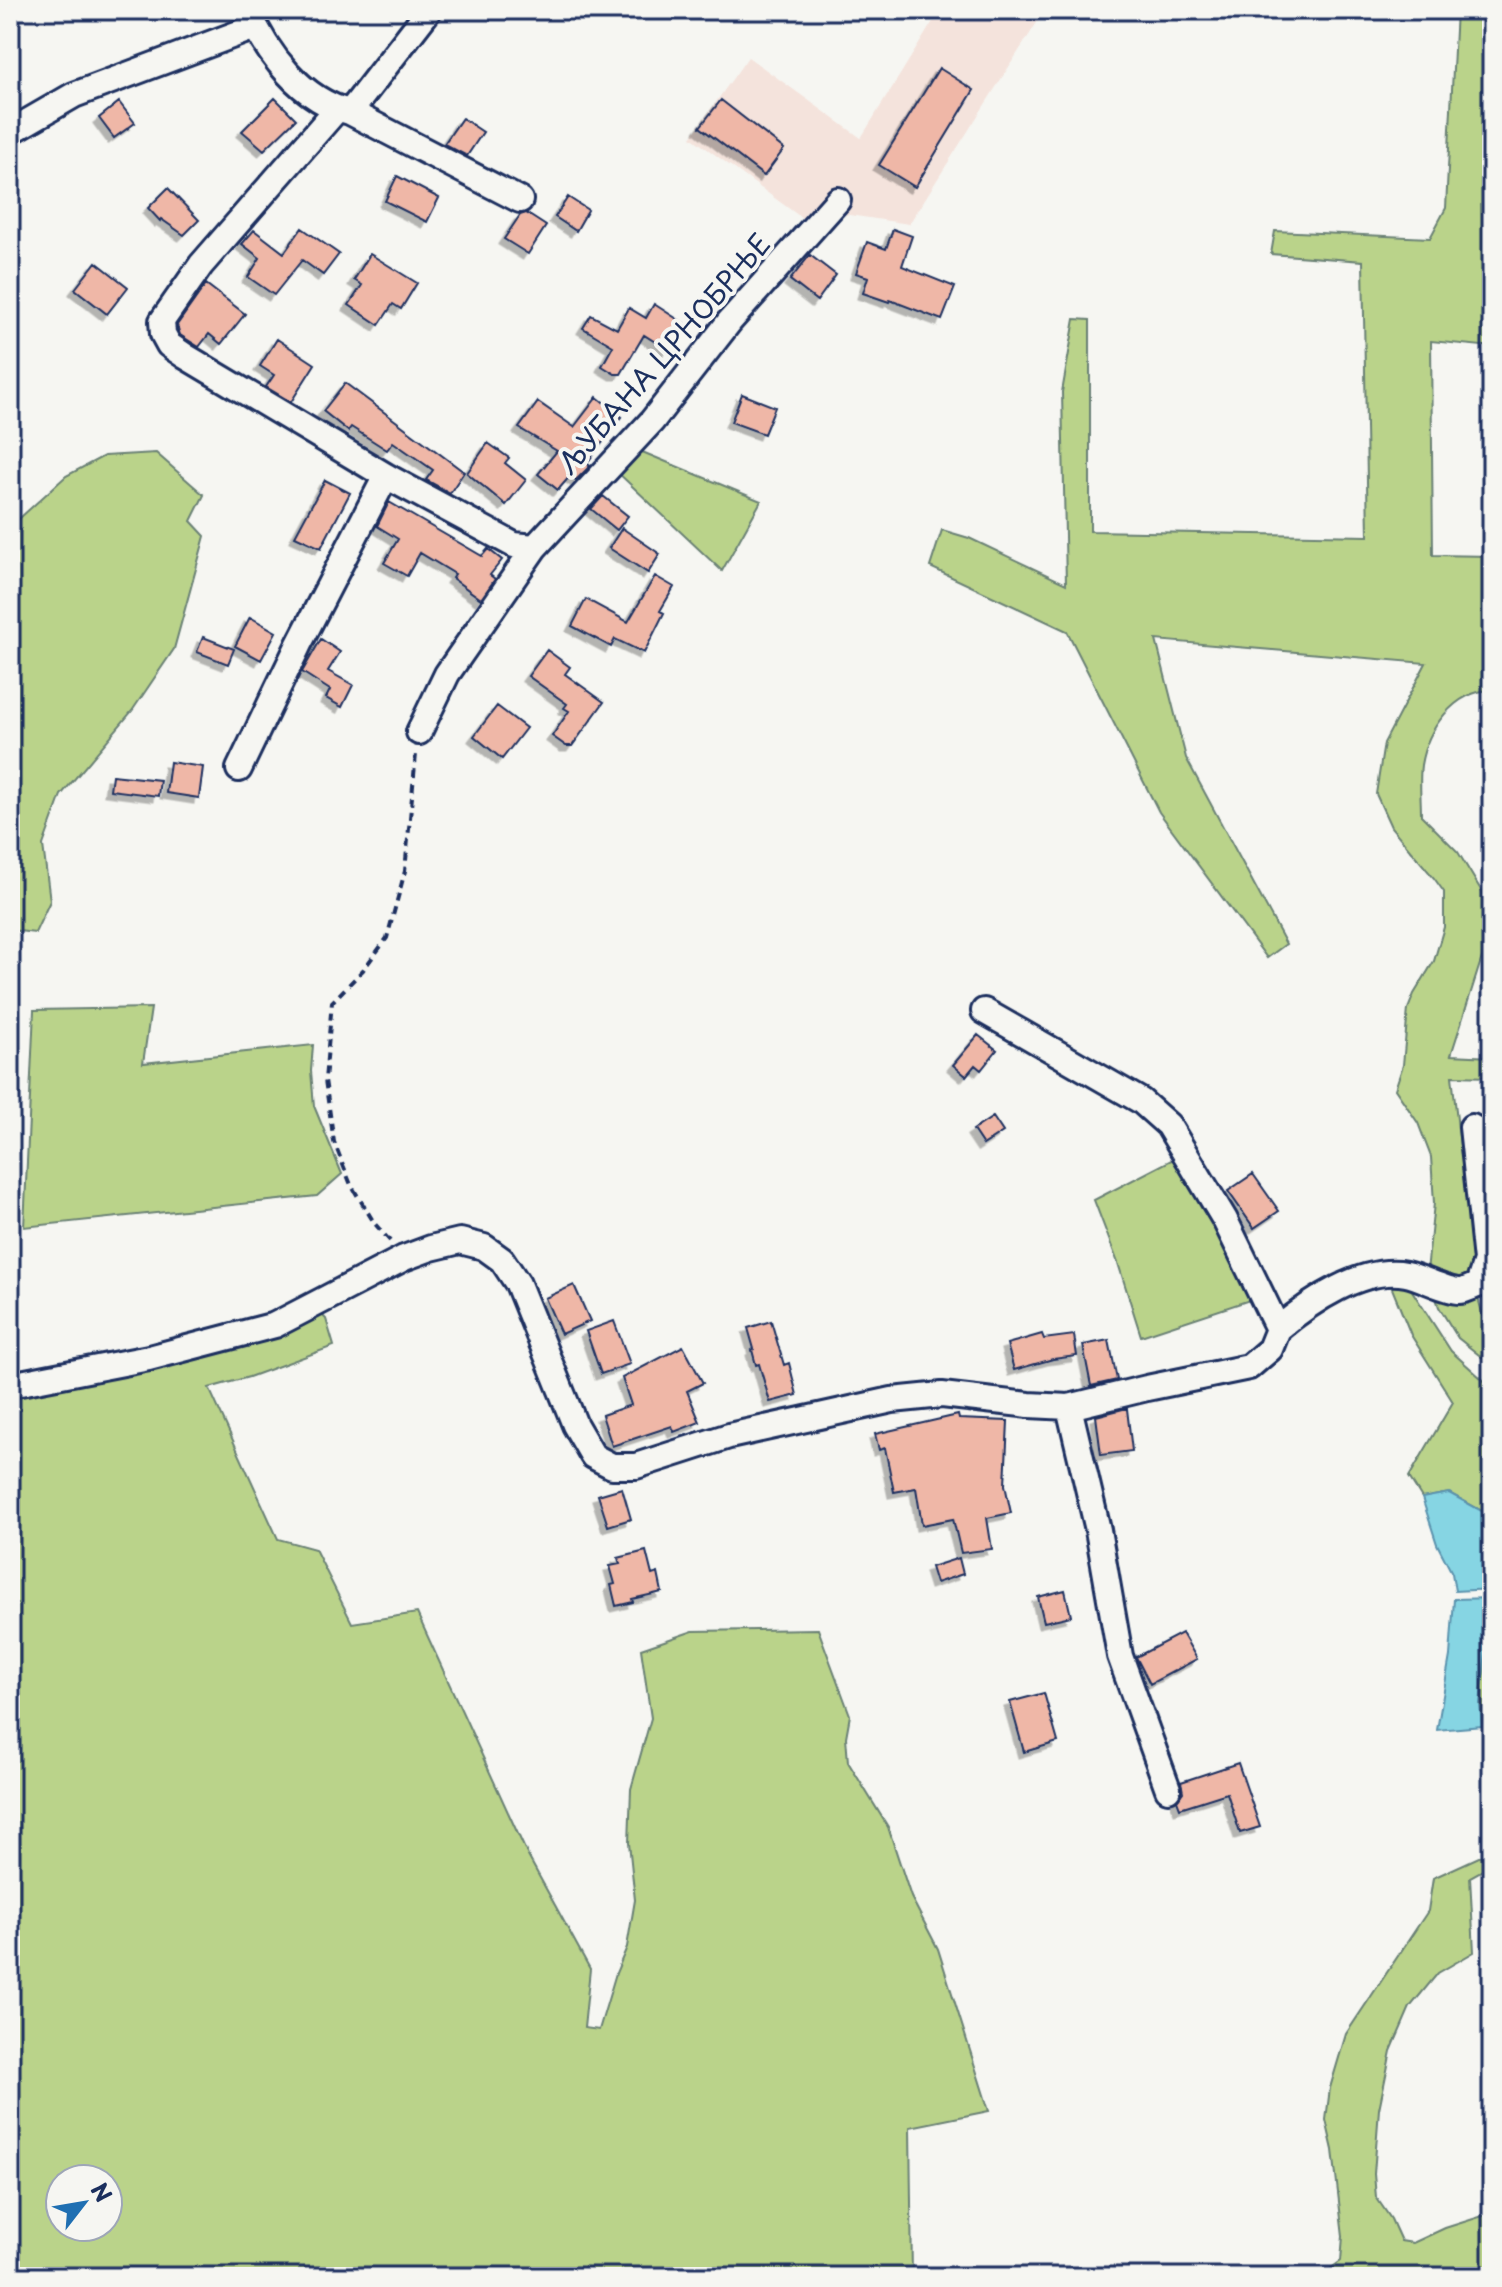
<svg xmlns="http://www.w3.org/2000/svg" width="1502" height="2287" viewBox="0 0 1502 2287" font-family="'Playpen Sans',sans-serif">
<defs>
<filter id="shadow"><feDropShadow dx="-5.5" dy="5.5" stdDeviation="0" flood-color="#0004"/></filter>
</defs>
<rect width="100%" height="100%" fill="#f6f6f2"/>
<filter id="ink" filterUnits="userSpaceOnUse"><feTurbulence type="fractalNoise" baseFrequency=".0125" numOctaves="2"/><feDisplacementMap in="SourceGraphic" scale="16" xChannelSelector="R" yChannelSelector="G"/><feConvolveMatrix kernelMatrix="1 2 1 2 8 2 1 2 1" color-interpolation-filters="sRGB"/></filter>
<g filter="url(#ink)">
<path fill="#f4e3dc" d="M940,10H1045L909,224L836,213L806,221L691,137L748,57L861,138Z"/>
<path fill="#bad38a" stroke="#6a8174" stroke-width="2" fill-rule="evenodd" d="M1456,10H1492V347L1431,341L1433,555L1492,556V690C1454,691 1427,729 1421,765C1419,781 1421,799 1421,815L1458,852L1490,905L1485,948L1451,1055L1492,1057V1077L1452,1076L1477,1294L1491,1346L1484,1359L1458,1338L1439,1307L1427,1272L1434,1203L1431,1157L1418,1123L1395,1089L1403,1065L1408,1009L1414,994L1434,961L1444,927V892L1434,878L1391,827L1376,794L1384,743L1426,663L1156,640L1186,758L1286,944L1267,958L1159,812L1067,631L930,567L942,530L969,538L1066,584L1062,392L1075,319L1090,320V531L1368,536L1363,261L1271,254L1275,231L1430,238L1446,208Z
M635,449L761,501L722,571L615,470Z
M156,453L204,495L191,521L205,536L174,649L132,711L61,795L43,845L50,901L35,933L10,930V527L66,476L104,456Z
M151,1008L143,1063L313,1045L311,1071L314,1106L342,1174L317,1196L24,1227L34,1010Z
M1179,1156L1256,1298L1141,1336L1118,1263L1094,1200Z
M1389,1281L1407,1283L1451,1351L1492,1388L1491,1516L1449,1493L1422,1498L1409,1477L1453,1402L1411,1335Z
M321,1314L326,1319L334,1346L249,1377L209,1388L278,1539L315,1549L352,1623L417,1613L528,1856L590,1969L584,2028L599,2030L616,1973L627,1947L635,1900L629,1843L631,1789L651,1718L641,1649L693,1631L818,1629L850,1715L846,1737L848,1762L888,1827L911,1897L938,1949L989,2111L910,2127L912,2277H10V1396C97,1379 187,1366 270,1337C288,1331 305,1321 321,1314ZM60,2179H108V2227H60Z
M1492,1594V1738L1482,1726L1480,1704Z
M1492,1851V1865L1470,1877L1474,1952L1438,1973L1410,2007L1391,2051L1379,2109L1374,2174L1376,2197L1391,2219L1401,2241L1413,2243L1445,2228L1492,2213V2277H1319L1341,2261L1343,2236L1333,2150L1326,2120L1330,2088L1346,2034L1428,1911L1433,1878Z"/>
<path fill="#86d5e3" stroke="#5b93ae" stroke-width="2" d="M1449,1493L1491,1516L1492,1589L1455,1591L1452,1573L1437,1544L1422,1498Z
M1492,1598L1480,1704L1482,1726L1437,1730L1450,1656L1454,1599Z"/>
<path fill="#efb7a7" stroke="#1b2f5e" stroke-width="2" filter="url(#shadow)" d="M939,68L974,90L915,187L879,165Z
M275,98L296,119L264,150L242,131Z
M721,100L784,149L764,176L700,127Z
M119,102L135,123L114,138L99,118Z
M462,118L483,132L467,156L444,144Z
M397,176L439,198L427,222L385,201Z
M168,188L199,220L184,235L161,219L160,221L148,208Z
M568,197L588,210L576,231L555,217Z
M526,213L546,226L528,254L504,239L520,215Z
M302,228L339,254L323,275L302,260L274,295L248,277L260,258L242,244L254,230L284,253Z
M893,229L912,236L902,266L955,287L942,320L890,300L889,302L863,293L868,277L856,273L867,242L886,249Z
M370,254L417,283L401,309L393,304L379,325L349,305L362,285L354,280Z
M810,255L836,275L817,301L790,280Z
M96,262L128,287L107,314L75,289Z
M206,284L245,314L221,344L209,334L199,347L180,335L177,325Z
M654,304L685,324L668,350L644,335L621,374H615L602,366L613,346L583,328L591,315L617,329L629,308L646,318Z
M277,339L315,364L291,402L266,387L274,375L260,366Z
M345,383L464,472L450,493L426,480L433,470L393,442L387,450L351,427L348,431L323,411Z
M742,394L775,407L764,434L731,422Z
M597,397L622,417L587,463L590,466L576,480L570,476L558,490L538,474L557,451L519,428L538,402L574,427Z
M488,443L509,458L505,463L526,480L506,505L467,473Z
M325,480L350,493L321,548L295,536Z
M603,496L628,516L617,530L591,509Z
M389,502L482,556L488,549L502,560L490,575L495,579L481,599L452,578L455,574L420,553L407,576L384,563L398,539L377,526Z
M622,528L660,554L648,573L609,548Z
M655,576L674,587L660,611L664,613L644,653L615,639L611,647L572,626L586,599L628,622Z
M250,617L276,632L261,660L235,646Z
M203,637L234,649L228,664L197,652Z
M321,639L340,652L328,671L353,685L342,707L326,698L330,690L302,672Z
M547,650L570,667L565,674L604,702L572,746H566L552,736L569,711L564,708L567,704L528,676Z
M497,706L526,728L502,759L474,736Z
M170,762L203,767L199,798L166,793Z
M112,775L160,780L158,796L110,790Z
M978,1035L997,1050L981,1070L975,1065L966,1076L953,1065Z
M993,1117L1003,1132L983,1145L973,1130Z
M1253,1174L1279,1211L1254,1228L1228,1191Z
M574,1285L590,1321L561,1334L545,1298Z
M614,1321L630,1364L601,1374L586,1331Z
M771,1321L784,1365L789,1363L797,1395L770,1402L759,1364L756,1365L752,1350L754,1349L748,1328Z
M1042,1334L1044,1339L1074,1335L1077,1356L1053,1359L1014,1370L1007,1344Z
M1109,1340L1117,1380L1091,1386L1083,1345Z
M683,1346L703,1383L687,1391L700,1422L674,1432L672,1426L612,1446L602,1415L631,1405L622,1378Z
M1123,1409H1127L1132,1451L1101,1455L1096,1416Z
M958,1415L959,1419L1008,1421L1005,1485L1011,1513L987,1518L992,1549L961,1553L953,1519L922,1525L916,1488L894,1492L885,1448L879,1450L875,1434Z
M622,1488L631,1519L608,1526L598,1495Z
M646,1551L652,1575L658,1573L662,1592L632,1599L633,1602L616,1606L611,1585L615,1584L610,1566L620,1564L618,1558Z
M959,1558L963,1574L936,1583L931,1567Z
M1065,1590L1071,1616L1044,1622L1038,1597Z
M1182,1633L1197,1659L1150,1684L1136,1657Z
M1044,1693L1058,1742L1024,1752L1010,1702Z
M1238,1763L1260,1827L1240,1833L1227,1793L1180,1808L1177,1800L1183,1792L1181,1782Z"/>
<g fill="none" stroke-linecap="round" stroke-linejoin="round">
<defs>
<path id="minor" d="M248,10C266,53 302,101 350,112L520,200
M337,109L201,265L162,321L163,334L169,345L185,356L386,476L514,545L535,547
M350,112L429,10
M10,132L74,95L255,27
M419,732L447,674L535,547L652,421L730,321L838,200
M239,769L299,644L386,476
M1278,1329C1310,1302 1362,1266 1406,1274C1421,1277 1447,1291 1460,1291C1465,1291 1473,1286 1478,1285L1486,1261L1472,1127
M10,1385L149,1358L275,1325L404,1258L431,1248L460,1241L484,1247L502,1260L518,1284L575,1425L593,1456L612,1466H636L729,1436L892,1400L942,1395L1029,1405L1069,1407L1147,1388L1249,1367L1270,1349L1278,1329L1225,1220L1168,1125L1141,1101L984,1011
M1069,1407L1098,1530L1120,1656L1168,1789"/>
</defs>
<use href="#minor" stroke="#1b2f5e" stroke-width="30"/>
<path stroke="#1b2f5e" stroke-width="4" stroke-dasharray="8 6" stroke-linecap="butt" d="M390,1241L375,1224L351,1185L334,1142L325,1080L332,1002L363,970L387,938L405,871L416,754"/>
<use href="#minor" stroke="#f6f6f2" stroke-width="24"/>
</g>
</g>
<g text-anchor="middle" stroke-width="8" stroke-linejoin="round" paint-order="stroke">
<g font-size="28" fill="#1b2f5e" stroke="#f6f6f2">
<text transform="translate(664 354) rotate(-49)" y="10">ЉУБАНА ЦРНОБРЊЕ</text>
</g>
</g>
<rect width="1502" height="2287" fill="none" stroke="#f6f6f2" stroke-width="40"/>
<rect x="20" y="20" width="1462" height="2247" fill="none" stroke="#1b2f5e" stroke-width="3" filter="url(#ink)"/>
<g transform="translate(84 2203) rotate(59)"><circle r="38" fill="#f6f6f2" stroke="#9ea6b7" stroke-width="2"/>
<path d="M0-6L14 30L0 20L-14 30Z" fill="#1f6fb2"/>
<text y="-12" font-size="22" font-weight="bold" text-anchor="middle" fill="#1b2f5e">N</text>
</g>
</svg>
